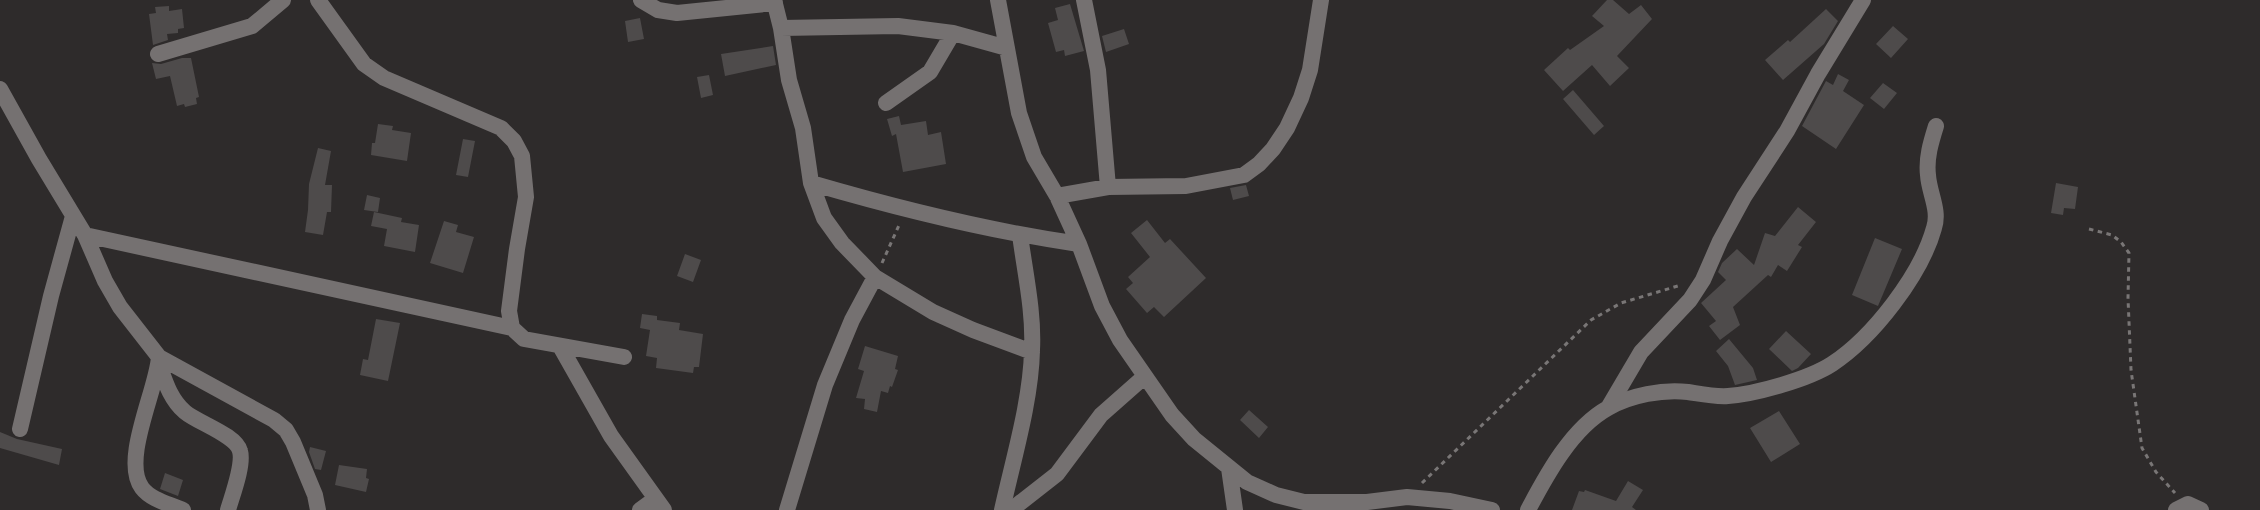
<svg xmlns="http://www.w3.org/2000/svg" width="2260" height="510" viewBox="0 0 2260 510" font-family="'Zilla Slab',serif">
<rect width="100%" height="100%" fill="#2e2b2b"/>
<path fill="#4e4b4b" d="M1607,0H1613L1629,14L1641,5L1652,19L1617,56L1629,68L1610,86L1592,65L1563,91L1544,70L1568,48L1570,50L1604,26L1592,16Z
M1070,4L1084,51L1065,56L1064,50L1056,52L1048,23L1058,20L1055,8Z
M169,6V11L182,9L184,28L178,29V33L167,34L168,40L153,45L149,14L156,13L155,7Z
M1826,9L1838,21L1824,44L1783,80L1765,60L1788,40L1790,42Z
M640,18L644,39L628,42L625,21Z
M1893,26L1908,39L1891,58L1876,44Z
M1124,29L1129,44L1106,52L1102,36Z
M773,46L776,65L725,76L721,54Z
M182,58H191L199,97L196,98L197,104L185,107L184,104L177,106L170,76L156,79L152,63L161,64Z
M1838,74L1849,80L1843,91L1864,105L1836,149L1802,126L1826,81L1833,85Z
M709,75L713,95L701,98L697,77Z
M1883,83L1897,93L1884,109L1870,98Z
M1573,90L1604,126L1594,135L1563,99Z
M899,116L901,125L926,121L928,135L941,132L946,164L903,172L896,134L892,136L887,119Z
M378,124L393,126L392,130L411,133L407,161L371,155L372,143H375Z
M463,139L475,141L468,177L456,175Z
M318,148L331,151L325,185H332L331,212H327L323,235L305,232L308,210L309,184Z
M2056,183L2078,187L2075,209L2064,208L2063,215L2051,213Z
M1246,185L1249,196L1233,200L1230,188Z
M367,195L380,198L378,212L364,210Z
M1798,207L1816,222L1798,245L1802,247L1787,271L1778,265L1771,277L1768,275L1733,307L1740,325L1720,340L1709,326L1716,321L1701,303L1726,280L1718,272L1722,263L1737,249L1754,265L1765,233L1775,236Z
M374,212L402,218L401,222L419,225L415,252L384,246L387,229L371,226Z
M1147,220L1165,243L1170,239L1206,278L1164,317L1154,307L1147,313L1126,289L1133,283L1128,277L1150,257L1131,233Z
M444,221L458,225L456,232L474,237L463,273L430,263Z
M1875,238L1902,249L1878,306L1852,295Z
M685,254L701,260L693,282L677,276Z
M642,314L657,316V320L680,323L679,330L703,334L699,367H694L693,373L656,368L657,358L646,356L650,330L640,328Z
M376,319L400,323L388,381L360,375L363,359L368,360Z
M1786,331L1811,354L1798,368L1792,371L1769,349Z
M1729,339L1753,368L1757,380L1735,385L1728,366L1716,351Z
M865,346L898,356L895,369L898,370L892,387L890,386L888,393L881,391L877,412L864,409L865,399L856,398L864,371L858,369Z
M1249,410L1268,427L1259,438L1240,420Z
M1779,411L1800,444L1771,462L1750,428Z
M0,432L17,439L62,449L59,465L0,448Z
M310,447L326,451L321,470L315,469L309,452Z
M339,465L367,469L366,478L369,479L366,492L335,485Z
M165,473L183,480L178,496L160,489Z
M1628,481L1643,490L1632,507L1636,510H1572L1579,491L1584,492L1585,490L1616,501Z"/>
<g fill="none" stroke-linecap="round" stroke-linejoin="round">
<path stroke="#797676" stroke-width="3" stroke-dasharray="4.5 4.5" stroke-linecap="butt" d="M2089,229L2112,235L2121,242L2129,253L2128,298L2131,370L2142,448L2156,472L2175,493
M882,263L900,223
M1422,483L1591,320L1621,303L1681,285"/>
<path stroke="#757171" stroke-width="16" d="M318,0L364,64L384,78L501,128L514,141L522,156L526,197L517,249L509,311L512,328L524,339L624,357
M641,0L658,10L677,13L775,3
M774,0L781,28L789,80L803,128L811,183L824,218L842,243L875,277L933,312L973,330L1032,352
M998,0L1019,113L1034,157L1057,196L1079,244L1102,306L1120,340L1172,415L1194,439L1247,482L1276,495L1304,502H1367L1407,497L1450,501L1492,510
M1084,0L1098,70L1108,187
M781,28L898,26L953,33L1007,48
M158,54L252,26L283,0
M0,89L39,159L85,235L105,281L120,307L159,357C157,389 121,460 142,488C151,500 170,504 183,510
M886,103L930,72L953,33
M811,183C900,209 988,231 1079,244
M1057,196L1108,187L1186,186L1244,175L1259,164L1273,149L1287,128L1301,98L1310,70L1321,0
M85,235L512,328
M560,346L611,436L664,510
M159,357L274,420L286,430L293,442L315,495L318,510
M159,364C165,381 170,399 185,412C198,423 236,435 240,451C244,465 232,496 228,510
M1608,408L1641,352L1690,300L1703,280L1720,241L1744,197L1787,131L1818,74L1863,0
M20,429L51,296L73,216
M1229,468L1235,510
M640,510L655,499
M787,510L825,385L852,320L875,277
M1002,510C1013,460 1031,401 1032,350C1034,312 1025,273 1020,235
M1011,510L1057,474L1101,415L1144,377
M1528,510C1547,474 1572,428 1608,408C1631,395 1663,389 1688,392C1701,394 1715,397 1728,396C1756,394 1809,379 1832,364C1873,337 1921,275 1934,228C1940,210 1929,193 1928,175C1926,158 1931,142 1936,126
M2176,510L2188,504L2201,510"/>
</g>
</svg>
